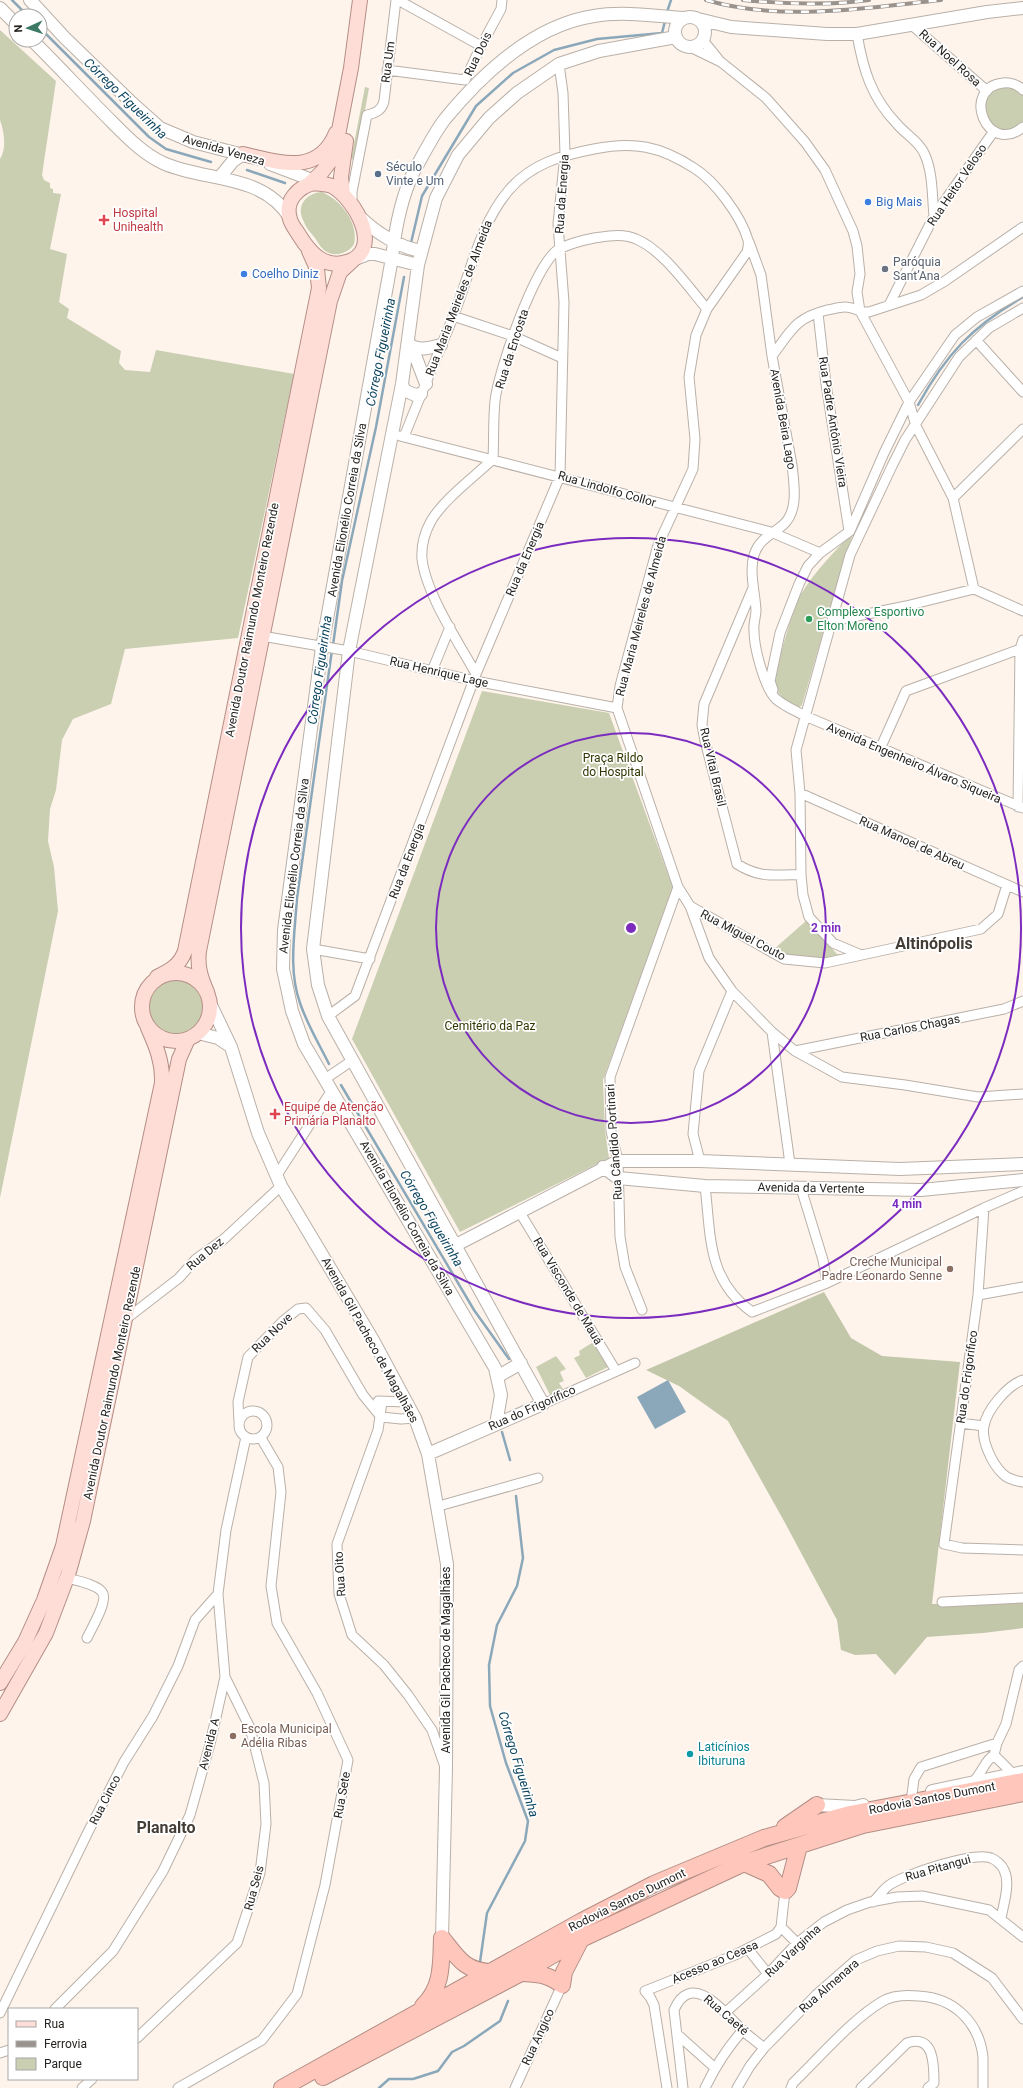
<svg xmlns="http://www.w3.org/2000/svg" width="1023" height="2088" viewBox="0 0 1023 2088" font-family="Roboto,sans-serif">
<rect width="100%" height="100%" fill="#fef4ec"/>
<path fill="#cacfb2" d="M0,30L56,81L42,175L44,180L50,183V188L53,189V193L61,194L50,249L67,254L59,302L69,309L67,318L121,351L119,363L125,370L150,372L156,350L294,374L238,638L125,649L111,704L73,719L62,740L56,790L50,809L48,841L54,867L58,911L0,1198V159C7,148 4,131 0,120Z
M1000,85L1023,91V125C1009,136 1000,132 987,123L983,100Z
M365,87L369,88L356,160L351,159Z
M322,192C341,200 359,223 354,244C349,253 336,257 327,252C321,249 318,242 315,238C311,233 306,228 304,222C295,206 306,193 322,192Z
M854,531L846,554L802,705L799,708C787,703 778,697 775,684C773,676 795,602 801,594C816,570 835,551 854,531Z
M482,691L609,713L673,888L603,1080L605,1131L609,1158L460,1232L352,1039Z
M807,920L837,954H848L825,960L786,955L773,950Z
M146 1007a30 30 0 1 1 60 0a30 30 0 1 1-60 0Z
M595,1341L610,1366L586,1378L574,1358L580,1355L579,1351Z
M556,1356L566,1369L560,1372L564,1381L559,1383L563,1389L550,1395L536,1367Z"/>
<path fill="#c2c7a9" d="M824,1292L851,1338L882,1356L960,1362L932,1604L1023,1602V1628L983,1633L927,1637L895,1675L876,1654L855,1655L841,1650L837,1620L784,1521L728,1421L679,1386L646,1370Z"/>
<path fill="#8ba8ba" d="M668,1380L686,1412L655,1429L637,1397Z"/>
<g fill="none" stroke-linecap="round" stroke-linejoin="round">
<path stroke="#8ba8ba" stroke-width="2.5" d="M12,0L28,16
M667,12L671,0
M40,28L149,137L166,149L211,162
M247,170L285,183
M411,243L422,196L476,106L513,73L554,50L597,39L662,33L665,21
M918,405C946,354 973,326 1023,297
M333,645L342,581L376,427L404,277
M329,1064C319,1044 307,1024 300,1003C288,970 295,931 297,898L332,650
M341,1085L474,1310L509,1359
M502,1432L510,1460
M480,1962L487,1913L525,1841L528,1821L506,1763L490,1706L489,1665L497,1625L517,1586L523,1558L516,1496
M379,2088L389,2079H413L438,2071L452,2052L464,2046L500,2021L508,2001"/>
<defs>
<path id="street" d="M398,0L481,46
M913,26L987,91
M857,34C863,69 871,97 897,124C905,134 919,141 924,153C933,171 932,196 934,216
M702,39L719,60
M690,47L721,62L766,98L805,142L825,170L853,231L857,246L860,274L857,292L860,311L909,402L916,426L953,498L974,589
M387,70L465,80L481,46L501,9L502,0
M1023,90C1018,85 1010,82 1003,83C960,88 987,157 1023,127
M352,205V192L367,115C376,113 382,110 384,101L396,0
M1023,227L945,281L921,295L869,312C860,313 854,307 845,307C839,307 833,309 827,310C795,318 791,331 772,356L792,465C794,484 799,511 783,525C771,535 759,539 754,555C749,572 755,592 756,610C756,617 753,624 754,631C754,647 764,687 776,699C784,706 796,711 805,716L1023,808
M749,242L761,275L772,356
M889,305L934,216L994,131
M818,313L826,384L849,531
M453,316L513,336L562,358
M976,340L1023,392
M400,436L771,532L820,553
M404,437C420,396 437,357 453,317C470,275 479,225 509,190C531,164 562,155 594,149C634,141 660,146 694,168C715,181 741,216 748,240C749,244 748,248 747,252L707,309L696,335L689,377L695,439L693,469L658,545L620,686L617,708L678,887L690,906L709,958L732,991L772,1032L795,1051L842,1077L905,1085L978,1097L1023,1094
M953,498L1023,429
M753,588L704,704L702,725L705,741L737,864C761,879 773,874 801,875
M833,621L906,606L974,589L1023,611
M262,636L349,651L475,681L617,708
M432,671L450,627
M476,674C459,643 426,594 422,559C421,546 425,532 431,521C444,499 474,477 493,459C494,440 493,420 495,401C498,372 535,263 559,249C569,244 584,240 594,238C608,236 623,233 636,239C663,250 688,287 707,309
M773,690L770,681L780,633L799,584L808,566L820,553L850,531L884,453L909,402L955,335L977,317L1023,291
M880,749L906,691L1020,649
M800,793L1023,892
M1018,807L1020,649L1023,640
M690,906L784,959L825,963L981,929L998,914L1007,885
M313,949L370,959
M861,955L833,943L809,917L803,895L801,875L800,793L796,750L850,555L892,466L905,440L959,357L989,328L1023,308
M328,1016L355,996L476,674L560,476L564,302L558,224L565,154L563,93L559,64
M772,1032L790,1164
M795,1051L1004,1009L1023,1001
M325,1079L353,1060
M700,1161L693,1134L699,1071L732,991
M277,1175L332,1090
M705,1186C711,1236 707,1280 752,1312L827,1283L984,1208L1023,1191
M801,1188L823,1260L827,1283
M984,1208L978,1295L944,1544L962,1548L1023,1550
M519,1211L616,1371
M978,1295L1023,1287
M642,1310L625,1267L620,1237L618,1161L611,1131L610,1077L678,887
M126,1319L179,1278L196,1259L224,1239L281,1186
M1023,1380C1008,1385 987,1409 984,1426C981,1440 992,1464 1003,1474C1008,1479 1016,1481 1023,1482
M378,1401L406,1402
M382,1402L378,1430L337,1544L339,1594L352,1635L384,1665L408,1695L432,1730L444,1764
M543,1404L635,1363
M239 1425a14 14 0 1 1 28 0a14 14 0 1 1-28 0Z
M239,1422L238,1402L248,1357L283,1321L298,1309L306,1308L325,1330L363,1395L381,1417L401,1419L415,1418
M960,1423L984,1426
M439,1506L538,1478
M67,1578C77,1581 96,1584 102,1592C109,1600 91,1629 87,1638
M942,1602L1023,1598
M994,1755L1013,1774
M974,1781C981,1774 986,1759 994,1755L997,1743L1006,1724L1019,1670L1023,1666
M911,1802L914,1779L921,1767L997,1743
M873,1902C878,1897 883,1890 888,1886C902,1875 975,1851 991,1858C996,1860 1002,1865 1004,1870C1011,1884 1003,1905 1001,1919
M781,1927L797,1943
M748,1949L768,1974
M55,2009L113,1951L163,1871L190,1815L210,1744L225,1677L218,1594L226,1530L246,1437
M726,2012L768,1974L797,1943L824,1922L847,1910L870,1902L897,1897L922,1896L989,1910L1023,1937
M0,2013L88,1832L124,1762L153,1716L178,1666L195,1620L218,1594
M677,2034L715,2068
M137,2038L237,1943L260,1873L266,1824L264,1783L250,1728L225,1677
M0,2053L9,2050
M82,2088L92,2079
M178,2088L262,2040L297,1994L325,1885L348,1760L317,1693L277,1623L271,1586L281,1492L278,1467L261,1438
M515,2088L562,1985
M667,2088L654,2005L650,1997L645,1991L735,1955L776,1934L781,1927L785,1891
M683,2088L674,2010C692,1969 725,2013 742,2030C749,2036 757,2042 764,2048
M705,2088C715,2067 727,2048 743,2030
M737,2088L750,2066L764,2048L816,1995L856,1960L877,1951L899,1946L926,1947L953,1953L992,1978L1023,2019
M791,2088L793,2083C820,2057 852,2019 883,2001C893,1995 909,1995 919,1996C954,1998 979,2022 983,2057C983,2068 983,2078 983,2088
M861,2088L907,2043C934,2034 934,2064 934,2083L928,2088"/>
<path id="secondary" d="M30,0L64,37L132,103L160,128L193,142L251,157
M0,8L16,24
M675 32a15 15 0 1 1 30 0a15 15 0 1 1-30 0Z
M698,19L731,27L827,34H857L987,12L1023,8
M32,40C59,67 84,94 111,121C126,136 143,154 163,163C205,182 263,173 290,218
M270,164L320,183
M220,177L233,161L243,154
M359,216C375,232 398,247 421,251
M353,260L368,254H375L418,265
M408,343C417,352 430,348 441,345
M412,347L426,384
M402,384L404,390L415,395L421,394
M210,1003L231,1047L258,1133L281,1186L373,1340L415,1418L428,1454L447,1564L446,1768L442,1938
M198,1033L218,1038L230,1046
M603,1167L618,1178L705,1186L921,1190L1023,1180
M456,1245L618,1161H700L900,1169L1023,1164
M497,1377L521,1363
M496,1424L501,1395L495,1368L304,1044L292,1011L283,969L284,930L322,647L392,258C395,230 401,199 413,173C422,157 434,133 445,119C482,74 534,25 594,16C623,11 655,16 684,18
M428,1454L543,1404L328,1016L318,985L313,949L349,651L402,384L418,265L436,198L458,155L489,118L517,93L559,64L599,51L676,37
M932,1791L1023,1772
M817,1805L855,1807L863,1805"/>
<path id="primary" d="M243,154C278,162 318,177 336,133
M314,183C320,184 327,184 332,186C354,198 385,250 347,262C324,269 310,253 299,235C296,230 291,224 290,219C284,201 298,187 314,183Z
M308,185L322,172L334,156L351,68L360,0
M343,194L341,177L346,141
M142 1007a34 34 0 1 1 68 0a34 34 0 1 1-68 0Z
M157,977C171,970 180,965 185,951L319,288L317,269L309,251
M207,992C201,978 197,967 199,951L330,301L340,272L353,260
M0,1683L25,1642L44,1600L63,1546L162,1083C163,1062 156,1046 148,1028
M0,1714L46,1633L68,1575L83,1521L179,1059L188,1039"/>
<path id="highway" d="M785,1827L817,1805
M744,1863L769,1874L780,1888L785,1891L788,1888L799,1846
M442,1938C457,1957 465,1972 492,1972
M521,1973C539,1974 548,1974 562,1985L564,1972L581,1939
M423,2006C443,1987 441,1963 442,1938
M323,2077L521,1973L581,1939L744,1863L863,1825L1023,1793
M282,2088L582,1921L654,1884L764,1838L850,1814L1023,1781"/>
</defs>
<use href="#street" stroke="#b9b0a8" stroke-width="11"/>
<use href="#secondary" stroke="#b9b0a8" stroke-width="14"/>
<use href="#primary" stroke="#b38e85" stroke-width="16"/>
<use href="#highway" stroke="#b38e85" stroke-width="18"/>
<use href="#street" stroke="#fff" stroke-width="9"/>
<use href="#secondary" stroke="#fff" stroke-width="12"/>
<use href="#primary" stroke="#ffddd7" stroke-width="14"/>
<use href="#highway" stroke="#ffc7bc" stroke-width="16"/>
<defs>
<path id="rail" d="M706,0C782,22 864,8 941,0
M743,0C785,4 827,6 869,0"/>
</defs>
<use href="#rail" stroke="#9a938d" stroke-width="4"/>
<use href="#rail" stroke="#fff" stroke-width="2.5" stroke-dasharray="8" stroke-linecap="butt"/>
</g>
<g fill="none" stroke="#7b2cbf" stroke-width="2">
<circle cx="631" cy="928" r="195"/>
<circle cx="631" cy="928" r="390"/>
</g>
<circle fill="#5c6f8a" stroke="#fff" stroke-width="1.5" cx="378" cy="174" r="4"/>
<g fill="#3f7fe0" stroke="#fff" stroke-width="1.5">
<circle cx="868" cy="202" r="4"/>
<circle cx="244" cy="274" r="4"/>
</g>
<g fill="#e0444e" stroke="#fff" stroke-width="1.5">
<path d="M102 214h4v4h4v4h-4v4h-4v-4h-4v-4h4z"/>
<path d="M273 1108h4v4h4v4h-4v4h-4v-4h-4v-4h4z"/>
</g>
<circle fill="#6b7280" stroke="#fff" stroke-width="1.5" cx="885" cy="269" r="4"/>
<circle fill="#2e9e5b" stroke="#fff" stroke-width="1.5" cx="809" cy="619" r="4"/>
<g fill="#8d6e63" stroke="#fff" stroke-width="1.5">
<circle cx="950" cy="1269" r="4"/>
<circle cx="233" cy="1736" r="4"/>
</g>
<circle fill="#0f9aa8" stroke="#fff" stroke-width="1.5" cx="690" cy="1754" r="4"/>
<g text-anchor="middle" stroke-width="3.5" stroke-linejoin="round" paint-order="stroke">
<g font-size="12" fill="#262320" stroke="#fff">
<text transform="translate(478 54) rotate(-64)" y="4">Rua Dois</text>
<text transform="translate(950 58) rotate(42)" y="4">Rua Noel Rosa</text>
<text transform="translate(388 62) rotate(-83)" y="4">Rua Um</text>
<text transform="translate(224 150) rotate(16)" y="4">Avenida Veneza</text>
<text transform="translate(957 185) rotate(-56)" y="4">Rua Heitor Veloso</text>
<text transform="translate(562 194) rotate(-86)" y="4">Rua da Energia</text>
<text transform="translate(459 298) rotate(-69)" y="4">Rua Maria Meireles de Almeida</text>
<text transform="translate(512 349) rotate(-72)" y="4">Rua da Encosta</text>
<text transform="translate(783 419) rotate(80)" y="4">Avenida Beira Lago</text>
<text transform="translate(833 422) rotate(81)" y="4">Rua Padre Antônio Vieira</text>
<text transform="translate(607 489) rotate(16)" y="4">Rua Lindolfo Collor</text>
<text transform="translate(347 510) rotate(-80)" y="4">Avenida Elionélio Correia da Silva</text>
<text transform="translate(525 559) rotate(-67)" y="4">Rua da Energia</text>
<text transform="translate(641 616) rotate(-75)" y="4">Rua Maria Meireles de Almeida</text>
<text transform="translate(252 620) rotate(-79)" y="4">Avenida Doutor Raimundo Monteiro Rezende</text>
<text transform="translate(439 672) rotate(13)" y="4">Rua Henrique Lage</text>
<text transform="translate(914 763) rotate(23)" y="4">Avenida Engenheiro Álvaro Siqueira</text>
<text transform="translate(713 767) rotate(77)" y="4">Rua Vital Brasil</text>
<text transform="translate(912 843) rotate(24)" y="4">Rua Manoel de Abreu</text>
<text transform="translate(407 861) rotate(-69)" y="4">Rua da Energia</text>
<text transform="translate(294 866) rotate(-83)" y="4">Avenida Elionélio Correia da Silva</text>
<text transform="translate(743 935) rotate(28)" y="4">Rua Miguel Couto</text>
<text transform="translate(910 1028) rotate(-11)" y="4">Rua Carlos Chagas</text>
<text transform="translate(614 1142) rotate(-94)" y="4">Rua Cândido Portinari</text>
<text transform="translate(811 1188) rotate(1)" y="4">Avenida da Vertente</text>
<text transform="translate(407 1218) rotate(60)" y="4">Avenida Elionélio Correia da Silva</text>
<text transform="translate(205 1254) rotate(-40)" y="4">Rua Dez</text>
<text transform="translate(568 1291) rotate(59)" y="4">Rua Visconde de Mauá</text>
<text transform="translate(272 1333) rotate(-44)" y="4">Rua Nove</text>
<text transform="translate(370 1340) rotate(61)" y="4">Avenida Gil Pacheco de Magalhães</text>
<text transform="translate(967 1377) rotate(-82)" y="4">Rua do Frigorífico</text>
<text transform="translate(112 1383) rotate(-78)" y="4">Avenida Doutor Raimundo Monteiro Rezende</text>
<text transform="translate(532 1408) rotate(-24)" y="4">Rua do Frigorífico</text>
<text transform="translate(340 1574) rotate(-94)" y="4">Rua Oito</text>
<text transform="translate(446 1660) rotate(-90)" y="4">Avenida Gil Pacheco de Magalhães</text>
<text transform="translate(209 1744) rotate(-76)" y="4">Avenida A</text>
<text transform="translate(342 1795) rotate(-80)" y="4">Rua Sete</text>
<text transform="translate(932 1798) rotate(-11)" y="4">Rodovia Santos Dumont</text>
<text transform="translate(105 1800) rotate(-63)" y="4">Rua Cinco</text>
<text transform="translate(938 1868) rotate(-16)" y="4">Rua Pitangui</text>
<text transform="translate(254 1888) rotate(-75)" y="4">Rua Seis</text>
<text transform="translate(627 1900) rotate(-26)" y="4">Rodovia Santos Dumont</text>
<text transform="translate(793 1951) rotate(-43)" y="4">Rua Varginha</text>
<text transform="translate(715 1962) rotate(-23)" y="4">Acesso ao Ceasa</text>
<text transform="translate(829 1986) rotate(-41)" y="4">Rua Almenara</text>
<text transform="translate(726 2015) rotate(41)" y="4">Rua Caeté</text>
<text transform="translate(538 2037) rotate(-65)" y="4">Rua Angico</text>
</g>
<g font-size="12" fill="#4e5e75" stroke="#fff" text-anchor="start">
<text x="386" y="171">Século<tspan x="386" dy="14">Vinte e Um</tspan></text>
</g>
<g font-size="12" fill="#366cbe" stroke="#fff" text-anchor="start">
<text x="876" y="206">Big Mais</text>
<text x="252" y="278">Coelho Diniz</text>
</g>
<g font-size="12" fill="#be3a42" stroke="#fff" text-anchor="start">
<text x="113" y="217">Hospital<tspan x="113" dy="14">Unihealth</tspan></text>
<text x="284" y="1111">Equipe de Atenção<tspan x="284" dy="14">Primária Planalto</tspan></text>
</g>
<g font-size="12" fill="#5b616d" stroke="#fff" text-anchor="start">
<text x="893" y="266">Paróquia<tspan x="893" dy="14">Sant’Ana</tspan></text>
</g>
<g font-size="12" fill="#27864d" stroke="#fff" text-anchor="start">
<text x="817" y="616">Complexo Esportivo<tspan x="817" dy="14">Elton Moreno</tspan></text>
</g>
<g font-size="12" fill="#313600" stroke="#fff">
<text x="613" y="762">Praça Rildo<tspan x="613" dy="14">do Hospital</tspan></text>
<text x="490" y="1030">Cemitério da Paz</text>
</g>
<g font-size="12" fill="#785e54" stroke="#fff" text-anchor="end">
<text x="942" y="1266">Creche Municipal<tspan x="942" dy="14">Padre Leonardo Senne</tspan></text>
<text x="241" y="1733" text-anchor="start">Escola Municipal<tspan x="241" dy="14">Adélia Ribas</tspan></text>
</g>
<g font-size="12" fill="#0d838f" stroke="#fff" text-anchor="start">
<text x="698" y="1751">Laticínios<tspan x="698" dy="14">Ibituruna</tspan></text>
</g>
<g font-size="13" font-style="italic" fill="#0e4661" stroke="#fff">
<text transform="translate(126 98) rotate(44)" y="5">Córrego Figueirinha</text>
<text transform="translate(380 352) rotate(-79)" y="5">Córrego Figueirinha</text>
<text transform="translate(319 670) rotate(-82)" y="5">Córrego Figueirinha</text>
<text transform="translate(432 1218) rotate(59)" y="5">Córrego Figueirinha</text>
<text transform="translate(519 1764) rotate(73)" y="5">Córrego Figueirinha</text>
</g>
<g font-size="16" font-weight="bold" fill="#443d36" stroke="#fff">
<text x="934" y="949">Altinópolis</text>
<text x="166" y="1833">Planalto</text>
</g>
</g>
<circle cx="631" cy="928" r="6" fill="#7b2cbf" stroke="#fff" stroke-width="2"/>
<g font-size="12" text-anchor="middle" font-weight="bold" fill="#7b2cbf" stroke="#fff" stroke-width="3.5" stroke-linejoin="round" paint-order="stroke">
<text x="826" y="932">2 min</text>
<text x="907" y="1208">4 min</text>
</g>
<rect x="8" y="2008" width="130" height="72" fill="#ffffff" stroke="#a8a7a6"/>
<rect x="16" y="2021" width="20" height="6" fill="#ffddd7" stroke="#a8a7a6"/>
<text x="44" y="2028" font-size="12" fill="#262320">Rua</text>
<rect x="16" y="2041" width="20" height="6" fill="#9a938d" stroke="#a8a7a6"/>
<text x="44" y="2048" font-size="12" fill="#262320">Ferrovia</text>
<rect x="16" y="2058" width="20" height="12" fill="#cacfb2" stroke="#a8a7a6"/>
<text x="44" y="2068" font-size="12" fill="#262320">Parque</text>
<g transform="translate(28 28) rotate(267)"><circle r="19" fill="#ffffff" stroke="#a8a7a6"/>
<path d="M0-3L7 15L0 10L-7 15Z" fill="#3c7a66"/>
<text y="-6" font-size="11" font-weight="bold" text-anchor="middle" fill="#262320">N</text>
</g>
</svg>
